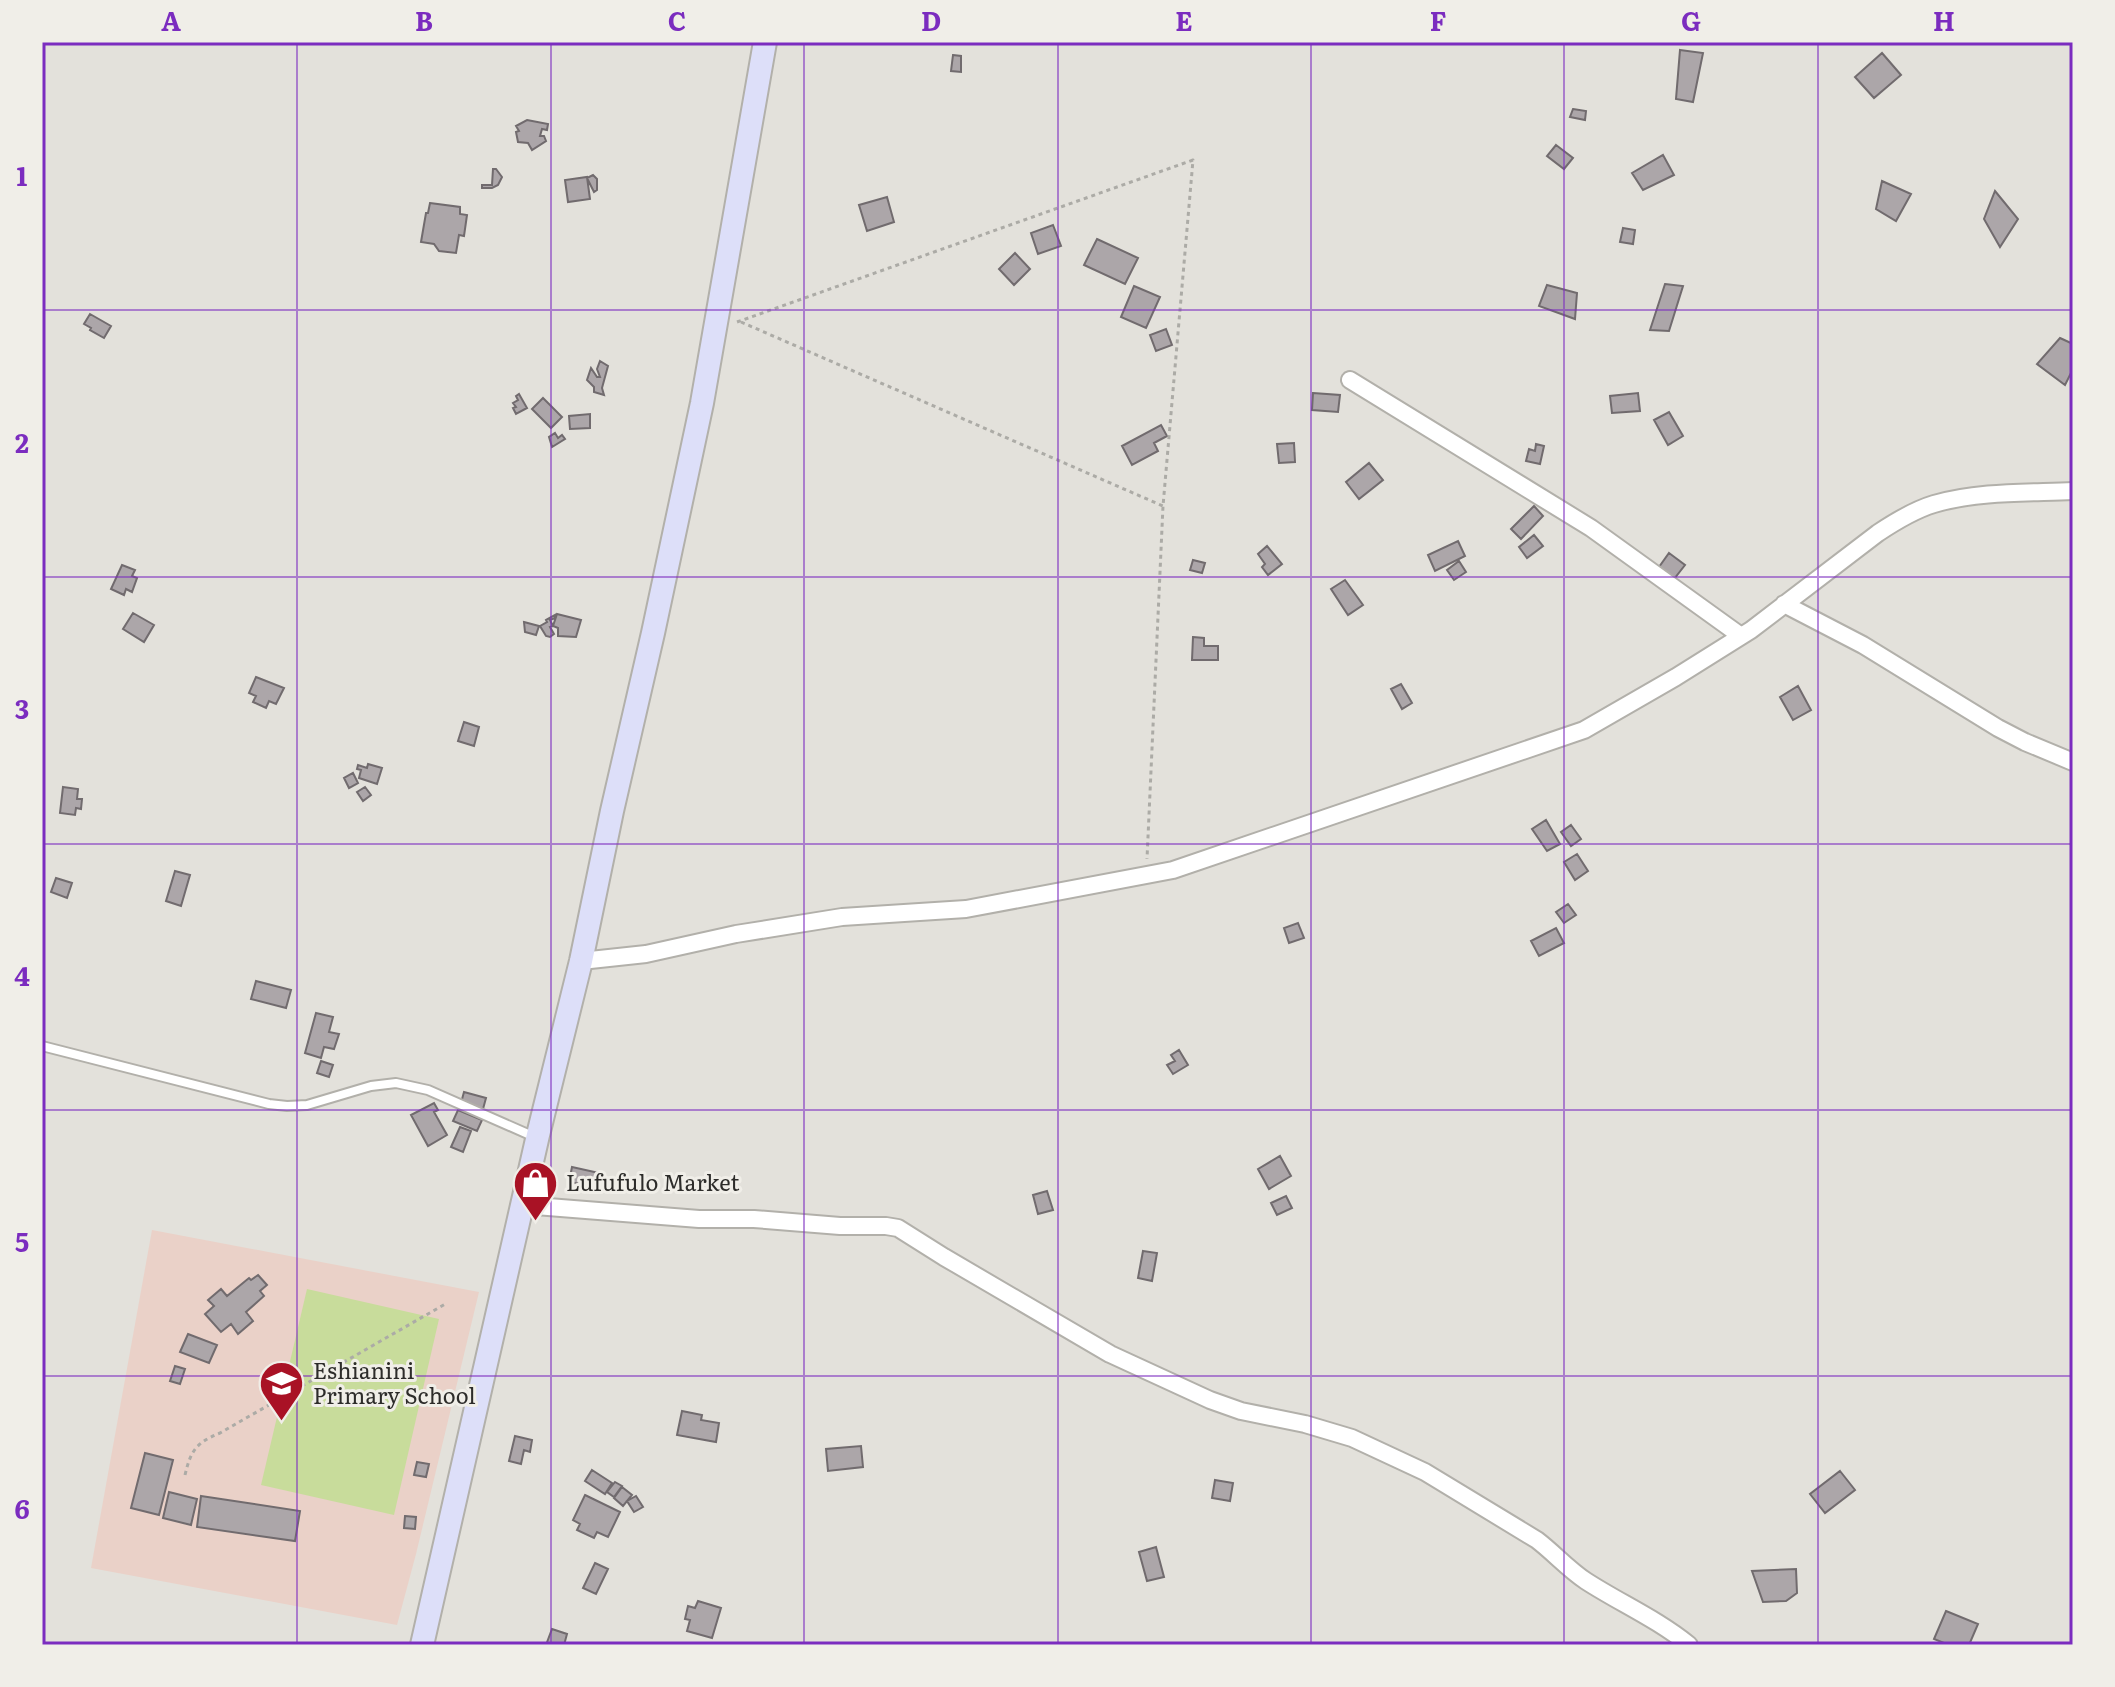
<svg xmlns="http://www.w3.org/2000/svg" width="2115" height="1687" viewBox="0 0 2115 1687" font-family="Literata,serif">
<rect width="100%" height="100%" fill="#e3e1db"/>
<path fill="#ead1c8" d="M152,1230L479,1292L416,1554L397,1625L91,1568Z"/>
<path fill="#c8dc9b" d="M307,1289L439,1319L394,1515L261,1485Z"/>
<path fill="#aca6a9" stroke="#716b6e" stroke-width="2" d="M1680,50L1703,53L1693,102L1676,99Z
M1882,53L1901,75L1874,98L1855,77Z
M953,55L961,56V72L951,71Z
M1573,109L1586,111L1585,120L1570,117Z
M527,120L548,124L547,130L542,129L540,136H544L546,141L532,150L528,143L518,142L516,132L519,131L516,126Z
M1556,145L1573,158L1564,169L1547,156Z
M1663,155L1674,175L1643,190L1632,173Z
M493,169H496L502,177L498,185L492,188H482V185H492Z
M593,175L597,179V190L594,192L587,178Z
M587,177L590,199L568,202L565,180Z
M1882,181L1911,194L1896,221L1876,209Z
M1995,191L2018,219L2000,247L1984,219Z
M887,197L894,222L867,231L859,205Z
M430,203L460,207V214L467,215L464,236L459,235L456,253L439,251L434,244L421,242L426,213H428Z
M1053,225L1061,246L1038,254L1031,233Z
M1623,228L1635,230L1633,244L1620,242Z
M1097,239L1138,258L1125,284L1084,265Z
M1015,253L1030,269L1014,285L999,269Z
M1665,284L1683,286L1669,331L1650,330Z
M1547,285L1577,293L1575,319L1539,306Z
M1134,286L1160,297L1146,328L1121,317Z
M90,314L111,326L104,338L90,330L91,328L84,324Z
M1166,329L1172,345L1156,351L1150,335Z
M2060,338L2073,344V369L2065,385L2037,364Z
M600,361L608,366L602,388L604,395L594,392V387L587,380L591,368L597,377H600L597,369Z
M1313,393L1340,395L1338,412L1312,410Z
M1638,393L1640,411L1612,413L1610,396Z
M519,394L527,408L516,414L513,408L516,407L513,403L518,400L516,396Z
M543,398L562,417L551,428L532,409Z
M1669,412L1683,436L1668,445L1654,420Z
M590,414V428L570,429L569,416Z
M1161,425L1167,436L1154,443L1158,451L1132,465L1122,446Z
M555,433L558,438L562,435L565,439L552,447L549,437Z
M1294,443L1295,462L1279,463L1277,444Z
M1536,444L1544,446L1540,464L1526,461L1529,449L1535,451Z
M1369,463L1383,480L1359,499L1346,482Z
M1534,506L1543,516L1521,539L1511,529Z
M1534,535L1543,546L1527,558L1519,547Z
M1458,541L1465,556L1435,571L1428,555Z
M1267,546L1282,564L1268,575L1262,567L1265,564L1258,554Z
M1669,553L1685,565L1674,579L1659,567Z
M1193,560L1205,563L1202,573L1190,570Z
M1459,561L1466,572L1454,580L1447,570Z
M122,565L135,570L132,576L137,578L132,592L126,589L124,595L111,589Z
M1345,580L1363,605L1348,615L1331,589Z
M133,613L154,625L144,642L123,629Z
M557,614L581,620L576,637L558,636V628L553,626Z
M555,615V618L550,620L553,626L550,627L554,634L550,637L546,636L540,626L547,622L546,620Z
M524,622L539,626L536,635L525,632Z
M1193,637L1204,638V646H1218V660H1192Z
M256,677L284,688L276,704L269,701L266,708L253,702L256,696L249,693Z
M1401,684L1412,703L1402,709L1391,689Z
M1798,686L1811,710L1793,720L1780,697Z
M464,722L479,727L474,746L458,741Z
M368,764L382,768L377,784L359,778L361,770L357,769L358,765L367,768Z
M353,773L358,783L349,788L344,778Z
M63,787L78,789L77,799H82L81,809L76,808L75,815L60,813Z
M365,787L371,795L363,801L357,792Z
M1546,820L1560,844L1547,851L1532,829Z
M1571,825L1581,839L1571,846L1561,832Z
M1577,854L1588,871L1575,880L1564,862Z
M175,871L190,875L181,906L166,901Z
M56,878L72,883L67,898L51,892Z
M1568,904L1576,915L1564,923L1556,912Z
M1298,923L1304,938L1289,943L1284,928Z
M1556,928L1564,943L1539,956L1531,941Z
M256,981L291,990L286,1008L251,999Z
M316,1013L333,1017L329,1032L339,1034L334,1049L324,1047L321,1058L305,1053Z
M1179,1050L1188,1065L1173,1074L1167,1065L1175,1061L1171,1055Z
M321,1061L333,1065L329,1077L317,1073Z
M464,1092L486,1098L483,1109L461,1103Z
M434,1103L438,1110L434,1112L447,1135L428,1146L411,1115Z
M458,1110L482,1120L477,1131L453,1121Z
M460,1127L471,1131L463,1152L451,1147Z
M1280,1156L1291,1176L1269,1189L1258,1169Z
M572,1167L599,1173L596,1187L569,1182Z
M1047,1191L1053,1210L1038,1214L1033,1195Z
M1286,1196L1292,1208L1277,1215L1271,1203Z
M1143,1251L1157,1253L1152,1281L1138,1278Z
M258,1275L267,1285L260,1291L264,1296L246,1312L253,1321L238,1334L231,1324L221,1332L205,1314L214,1306L208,1300L221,1289L227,1296L249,1278L251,1280Z
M188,1334L217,1345L209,1363L180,1352Z
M175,1366L185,1369L180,1384L170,1381Z
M682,1411L702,1415L701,1420L719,1423L716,1442L677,1435Z
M515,1436L532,1440L530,1452L524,1450L521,1464L509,1461Z
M861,1446L863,1467L828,1471L826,1449Z
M145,1453L173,1460L159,1515L131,1508Z
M417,1462L429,1464L426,1477L414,1475Z
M592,1470L612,1483L605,1494L585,1481Z
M1840,1471L1855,1490L1825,1513L1810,1494Z
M1215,1480L1233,1483L1230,1501L1212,1498Z
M615,1482L622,1486L614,1497L607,1492Z
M622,1487L632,1495L623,1506L614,1498Z
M169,1492L197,1499L191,1525L163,1518Z
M585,1495L620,1512L608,1537L597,1532L594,1538L577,1530L580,1524L573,1520Z
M201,1496L300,1511L295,1541L197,1527Z
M636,1496L643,1507L634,1512L627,1501Z
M405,1516L416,1517L415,1529L404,1528Z
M1156,1547L1164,1577L1147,1581L1139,1552Z
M595,1563L608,1569L596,1594L583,1588Z
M1796,1569L1797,1593L1786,1601L1763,1602L1752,1571Z
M698,1601L721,1608L712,1638L687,1631L690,1620L685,1619L688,1606L695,1608Z
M1946,1611L1978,1624L1969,1645H1949L1934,1639Z
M552,1629L567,1634L564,1645H546Z"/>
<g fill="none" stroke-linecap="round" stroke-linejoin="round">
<defs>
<path id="lane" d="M42,1046L269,1104L287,1106L307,1105L371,1086L396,1083L428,1090L537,1138"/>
<path id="street" d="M1350,380L1591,528L1741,636
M1784,604L1863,645L1998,728L2025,742L2073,762
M581,961L646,954L736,934L842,917L966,909L1173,870L1584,730L1676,677L1751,630L1878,533C1896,521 1914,510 1934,504C1978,491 2028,493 2073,491
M523,1205L699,1219H754L840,1226H886L898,1228L944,1257L1110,1354L1210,1400L1241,1411L1305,1424L1352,1438L1425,1472L1537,1540C1554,1553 1568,1569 1586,1581C1620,1603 1657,1619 1689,1645"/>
<path id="secondary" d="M422,1645L538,1135L581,961L612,811L653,633L702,403L765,42"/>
</defs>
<use href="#lane" stroke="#b2b0aa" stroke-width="12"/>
<use href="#street" stroke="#b2b0aa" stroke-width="20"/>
<use href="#secondary" stroke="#b2b0aa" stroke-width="26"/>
<path stroke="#acaba6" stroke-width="3" stroke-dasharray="4 4" stroke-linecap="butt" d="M737,322L1193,160L1163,506L1147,859
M741,322L1163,506
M185,1475C191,1450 196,1443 220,1433L447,1303"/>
<use href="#lane" stroke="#fff" stroke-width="8"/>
<use href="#street" stroke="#fff" stroke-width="16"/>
<use href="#secondary" stroke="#dddff9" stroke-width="22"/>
</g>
<path fill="none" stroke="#7b2cbf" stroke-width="2" stroke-opacity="0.55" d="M297,42V1645M551,42V1645M804,42V1645M1058,42V1645M1311,42V1645M1564,42V1645M1818,42V1645M42,310H2073M42,577H2073M42,844H2073M42,1110H2073M42,1376H2073"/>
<defs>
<symbol id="shop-pin" viewBox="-11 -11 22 30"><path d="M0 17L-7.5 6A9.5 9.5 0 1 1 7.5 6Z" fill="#a91225" stroke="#f0eee8"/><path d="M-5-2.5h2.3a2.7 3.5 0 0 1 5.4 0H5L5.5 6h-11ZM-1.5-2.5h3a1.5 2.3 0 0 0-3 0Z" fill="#fff"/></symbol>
<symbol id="school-pin" viewBox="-11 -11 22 30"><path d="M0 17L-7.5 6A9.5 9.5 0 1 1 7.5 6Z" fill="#a91225" stroke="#f0eee8"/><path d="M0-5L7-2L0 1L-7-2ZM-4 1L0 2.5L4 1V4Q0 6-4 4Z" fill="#fff"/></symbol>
</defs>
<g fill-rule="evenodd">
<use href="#shop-pin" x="510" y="1158" width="51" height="69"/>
<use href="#school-pin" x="256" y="1358" width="51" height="69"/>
</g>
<g text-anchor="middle" stroke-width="6" stroke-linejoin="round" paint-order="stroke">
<g font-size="22" fill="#2d2c2a" stroke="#f0eee8" text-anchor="start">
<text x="566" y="1191">Lufufulo Market</text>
<text x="313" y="1379">Eshianini<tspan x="313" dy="25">Primary School</tspan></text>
</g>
</g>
<rect width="2115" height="1687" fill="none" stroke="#f0eee8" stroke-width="88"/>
<rect x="44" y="44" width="2027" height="1599" fill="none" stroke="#7b2cbf" stroke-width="3"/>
<g font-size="26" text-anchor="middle" font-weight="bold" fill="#7b2cbf">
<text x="171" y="31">A</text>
<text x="424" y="31">B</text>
<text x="677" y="31">C</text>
<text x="931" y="31">D</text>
<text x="1184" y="31">E</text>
<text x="1438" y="31">F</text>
<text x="1691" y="31">G</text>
<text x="1944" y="31">H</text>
<text x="22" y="186">1</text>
<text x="22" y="453">2</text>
<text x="22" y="719">3</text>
<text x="22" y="986">4</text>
<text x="22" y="1252">5</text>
<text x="22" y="1519">6</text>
</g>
</svg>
